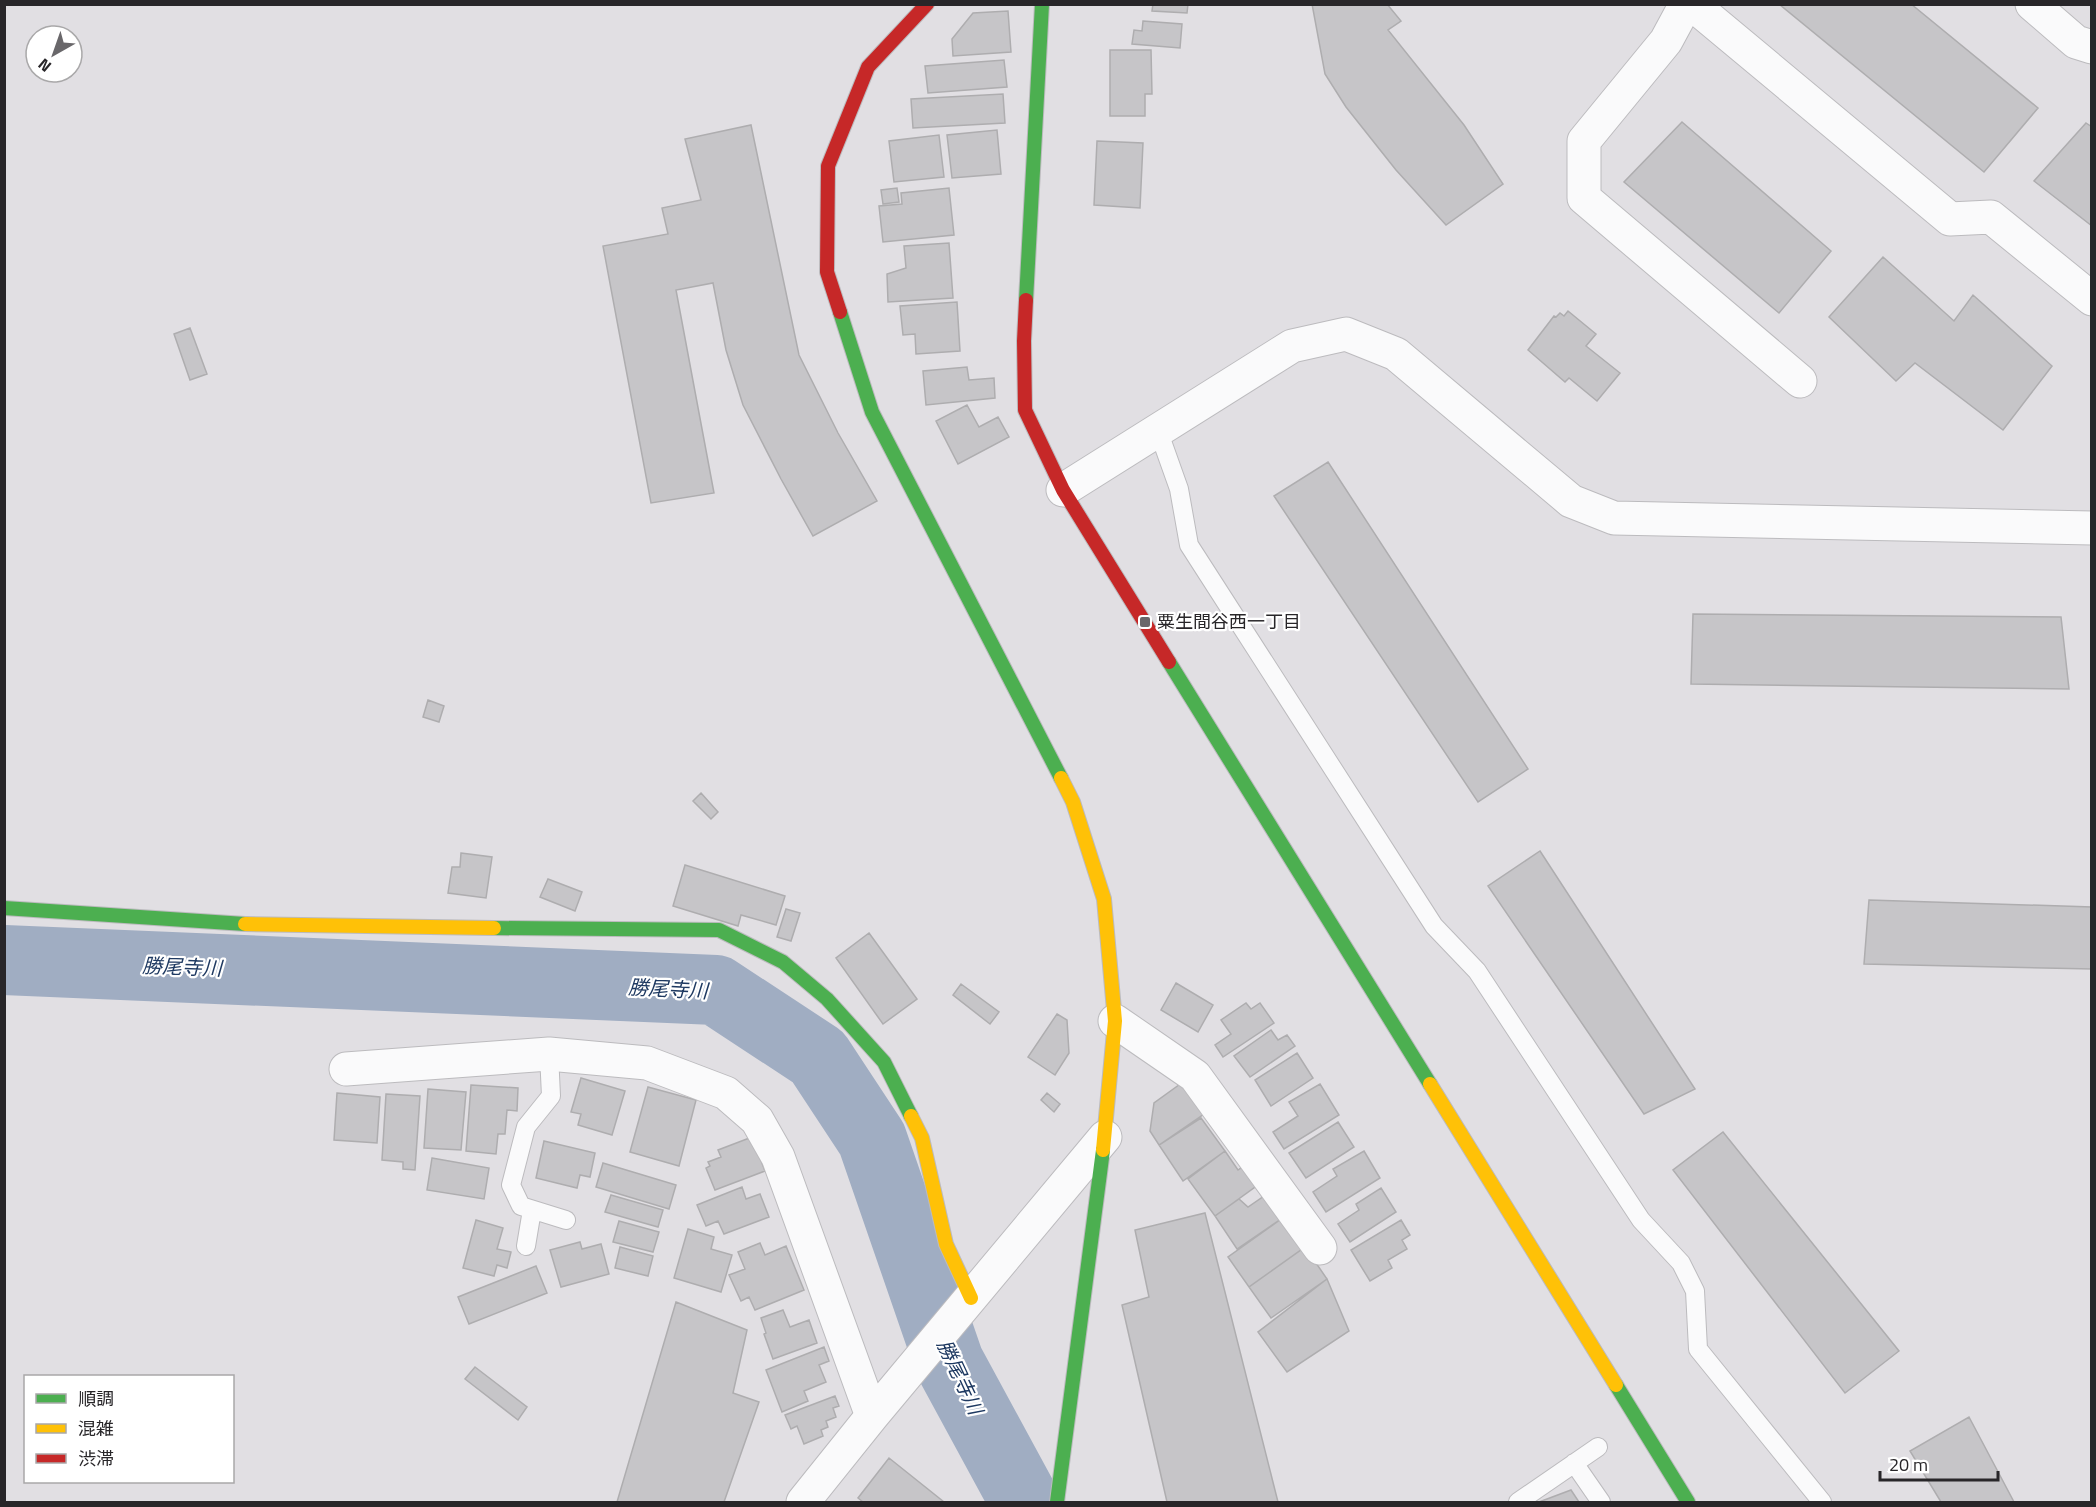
<svg xmlns="http://www.w3.org/2000/svg" width="2096" height="1507" viewBox="0 0 2096 1507" font-family="'Titillium Web','Noto Sans JP',sans-serif">
<rect width="100%" height="100%" fill="#e1dfe3"/>
<g fill="none" stroke-linecap="round" stroke-linejoin="round">
<path stroke="#a0adc2" stroke-width="70" d="M4,960L716,990L818,1057L872,1139L949,1362L1025,1502"/>
</g>
<path fill="#c6c5c8" stroke="#aeadaf" stroke-width="1.5" d="M1153,4H1188L1187,13L1152,11Z
M1312,4H1387L1401,21L1388,30L1464,125L1503,184L1446,225L1396,170L1346,107L1325,74Z
M1779,4H1911L2038,108L1984,172Z
M1008,11L1011,52L953,56L952,39L973,13Z
M1143,21L1182,24L1180,48L1132,44L1134,30L1142,31Z
M1110,50H1151L1152,94H1145V116H1110Z
M1004,60L1007,87L928,93L925,66Z
M1003,94L1005,123L913,128L911,99Z
M1682,122L1831,251L1779,313L1624,182Z
M2086,123L2092,127V226L2034,181Z
M751,125L799,355L838,433L877,501L813,536L781,479L743,405L726,350L713,283L676,290L714,493L651,503L603,246L668,234L662,208L701,200L685,139Z
M997,130L1001,174L952,178L947,135Z
M939,135L944,177L894,182L889,141Z
M1097,141L1143,143L1140,208L1094,205Z
M897,188L899,202L883,204L881,190Z
M949,188L954,235L883,242L879,206L902,204L901,193Z
M949,243L953,298L888,302L887,274L906,268L904,246Z
M1883,257L1954,321L1973,295L2052,366L2003,430L1915,363L1896,381L1829,317Z
M957,302L960,351L916,354L915,334L903,335L900,306Z
M1568,311L1596,334L1586,346L1620,373L1597,401L1569,378L1565,382L1528,350L1554,316L1556,317L1560,313L1564,316Z
M190,328L207,374L190,380L174,334Z
M967,367L969,380L994,378L995,398L926,405L923,371Z
M967,405L979,427L998,417L1009,437L958,464L936,421Z
M1328,462L1528,769L1478,802L1274,496Z
M1693,614L2061,617L2069,689L1691,684Z
M428,700L444,706L439,722L423,717Z
M701,793L718,812L711,819L693,801Z
M1540,851L1695,1089L1644,1114L1488,886Z
M461,853L492,857L486,898L448,893L452,867H460Z
M685,865L785,896L776,925L741,915L738,926L673,906Z
M548,879L582,892L575,911L540,897Z
M1869,900L2092,907V969L1864,964Z
M786,909L800,913L791,941L777,937Z
M869,933L917,999L883,1024L836,958Z
M1176,983L1213,1005L1198,1032L1161,1010Z
M961,984L999,1012L990,1024L953,995Z
M1246,1003L1251,1009L1260,1003L1274,1023L1223,1057L1215,1045L1231,1034L1221,1020Z
M1057,1014L1067,1020L1069,1053L1055,1075L1028,1057Z
M1271,1030L1278,1040L1287,1035L1295,1046L1250,1077L1234,1056Z
M1297,1053L1313,1078L1271,1106L1255,1080Z
M581,1078L625,1091L612,1135L578,1125L581,1114L571,1112Z
M1183,1082L1204,1114L1159,1145L1150,1131L1154,1103Z
M1320,1084L1339,1115L1284,1149L1273,1132L1298,1116L1289,1102Z
M471,1085L518,1088L517,1111L507,1110L505,1134H498L496,1154L466,1151Z
M648,1087L696,1100L679,1166L630,1152Z
M428,1089L466,1092L461,1150L424,1148Z
M337,1093L380,1097L377,1143L334,1140Z
M1047,1093L1060,1104L1054,1112L1041,1100Z
M386,1094L420,1096L415,1170L403,1169V1162L382,1160Z
M1201,1118L1225,1151L1183,1181L1159,1145Z
M1338,1122L1354,1147L1306,1178L1289,1153Z
M1723,1132L1899,1351L1845,1393L1673,1170Z
M752,1137L765,1171L715,1190L706,1168L710,1166L708,1162L721,1157L718,1150Z
M544,1141L595,1153L590,1177L580,1175L577,1188L536,1178Z
M1225,1151L1238,1170L1248,1163L1262,1182L1215,1216L1188,1179Z
M1364,1151L1380,1178L1326,1212L1313,1192L1337,1176L1333,1169Z
M432,1158L489,1168L484,1199L427,1190Z
M603,1163L676,1185L669,1209L596,1187Z
M742,1187L746,1199L760,1194L769,1217L724,1234L718,1221L706,1226L697,1205Z
M1381,1188L1396,1212L1350,1242L1338,1224L1359,1210L1356,1204Z
M1267,1194L1284,1217L1237,1249L1215,1216L1239,1199L1248,1207Z
M611,1195L663,1210L658,1227L605,1212Z
M1205,1213L1278,1502H1167L1122,1305L1149,1297L1135,1230Z
M1284,1217L1305,1247L1249,1287L1228,1257Z
M476,1220L503,1228L497,1249L511,1252L507,1268L497,1265L494,1276L463,1268Z
M1401,1220L1410,1235L1402,1240L1407,1249L1388,1260L1392,1268L1370,1281L1351,1250Z
M619,1221L659,1232L653,1252L613,1242Z
M688,1229L714,1237L711,1249L732,1255L721,1292L674,1278Z
M580,1242L582,1249L601,1244L609,1274L561,1287L550,1250Z
M760,1243L765,1255L786,1246L804,1290L755,1310L749,1297L741,1301L729,1275L745,1269L738,1252Z
M620,1247L653,1256L648,1276L615,1268Z
M1305,1247L1327,1279L1271,1318L1249,1287Z
M536,1266L547,1293L469,1324L458,1297Z
M1327,1279L1349,1331L1287,1372L1258,1332Z
M676,1302L747,1330L733,1393L759,1402L724,1502H617Z
M783,1310L790,1327L809,1320L817,1343L773,1359L764,1334L766,1333L761,1318Z
M824,1347L829,1361L819,1365L826,1382L804,1391L808,1401L782,1412L766,1370Z
M475,1367L527,1407L518,1420L465,1379Z
M835,1396L839,1406L833,1408L836,1417L826,1421L828,1427L821,1430L823,1436L804,1444L797,1426L791,1429L785,1415Z
M1969,1417L2014,1502H1941L1910,1451Z
M889,1458L944,1502H863L858,1498Z
M1571,1490L1579,1502H1539Z"/>
<g fill="none" stroke-linecap="round" stroke-linejoin="round">
<defs>
<path id="lane" d="M1158,430L1179,489L1189,545L1434,926L1477,971L1641,1220L1681,1263L1695,1291L1698,1349L1822,1502
M549,1054L551,1096L526,1127L511,1185L521,1206L566,1220
M526,1246L532,1210
M1574,1463L1601,1502
M1518,1502L1598,1447"/>
<path id="street" d="M1686,4L1666,41L1584,141V198L1800,381
M1692,4L1950,219L1991,217L2092,299
M2032,4L2076,42L2092,47
M1063,490L1292,346L1346,334L1396,354L1571,501L1614,518L2092,528
M1115,1021L1195,1076L1320,1248
M346,1069L549,1054L647,1063L726,1093L757,1120L778,1157L872,1416
M803,1502L872,1416L1105,1137"/>
<path id="fast" d="M1026,300L1042,4
M840,312L872,412L1061,778
M1169,662L1430,1084
M4,908L245,924
M494,928L719,930L783,962L827,999L884,1062L911,1116
M1616,1385L1688,1502
M1057,1502L1103,1150"/>
<path id="slow" d="M1061,778L1073,802L1104,899L1115,1021L1103,1150
M245,924L494,928
M1430,1084L1616,1385
M911,1116L922,1138L946,1244L971,1298"/>
<path id="jam" d="M1026,300L1024,341L1025,410L1063,490L1169,662
M840,312L827,272L828,166L868,67L927,4"/>
</defs>
<use href="#lane" stroke="#bcbbbe" stroke-width="20"/>
<use href="#street" stroke="#bcbbbe" stroke-width="35"/>
<use href="#fast" stroke="#bcbbbe" stroke-width="16"/>
<use href="#slow" stroke="#bcbbbe" stroke-width="16"/>
<use href="#jam" stroke="#bcbbbe" stroke-width="16"/>
<use href="#lane" stroke="#fafafb" stroke-width="18"/>
<use href="#street" stroke="#fafafb" stroke-width="33"/>
<use href="#fast" stroke="#4caf50" stroke-width="14"/>
<use href="#slow" stroke="#ffc107" stroke-width="14"/>
<use href="#jam" stroke="#c62828" stroke-width="14"/>
</g>
<rect fill="#69676a" stroke="#fff" stroke-width="2" x="1139" y="616" width="12" height="12" rx="3"/>
<g text-anchor="middle" stroke-width="4.5" stroke-linejoin="round" paint-order="stroke">
<g font-size="18" fill="#282629" stroke="#fff" text-anchor="start">
<text x="1157" y="628">粟生間谷西一丁目</text>
</g>
<g font-size="20" font-style="italic" fill="#1e3961" stroke="#fff">
<text transform="translate(182 967) rotate(2)" y="7">勝尾寺川</text>
<text transform="translate(668 989) rotate(3)" y="7">勝尾寺川</text>
<text transform="translate(960 1377) rotate(65)" y="7">勝尾寺川</text>
</g>
</g>
<rect width="2096" height="1507" fill="none" stroke="#282629" stroke-width="12"/>
<rect x="24" y="1375" width="210" height="108" fill="#ffffff" stroke="#a9a8a9" stroke-width="1.5"/>
<rect x="36" y="1394" width="30" height="9" fill="#4caf50" stroke="#a9a8a9" stroke-width="1.5"/>
<text x="78" y="1405" font-size="18" fill="#282629">順調</text>
<rect x="36" y="1424" width="30" height="9" fill="#ffc107" stroke="#a9a8a9" stroke-width="1.5"/>
<text x="78" y="1435" font-size="18" fill="#282629">混雑</text>
<rect x="36" y="1454" width="30" height="9" fill="#c62828" stroke="#a9a8a9" stroke-width="1.5"/>
<text x="78" y="1465" font-size="18" fill="#282629">渋滞</text>
<g transform="translate(54 54) rotate(220)"><circle r="28" fill="#ffffff" stroke="#a9a8a9" stroke-width="1.5"/>
<path d="M0-4.5L10 22L0 15L-10 22Z" fill="#69676a"/>
<text y="-9" font-size="16" font-weight="bold" text-anchor="middle" fill="#282629">N</text>
</g>
<path d="M1880 1471v9h118v-9" fill="none" stroke="#282629" stroke-width="3"/>
<text x="1889" y="1471" font-size="18" fill="#282629" stroke="#ffffff" stroke-width="4.5" paint-order="stroke">20 m</text>
</svg>
